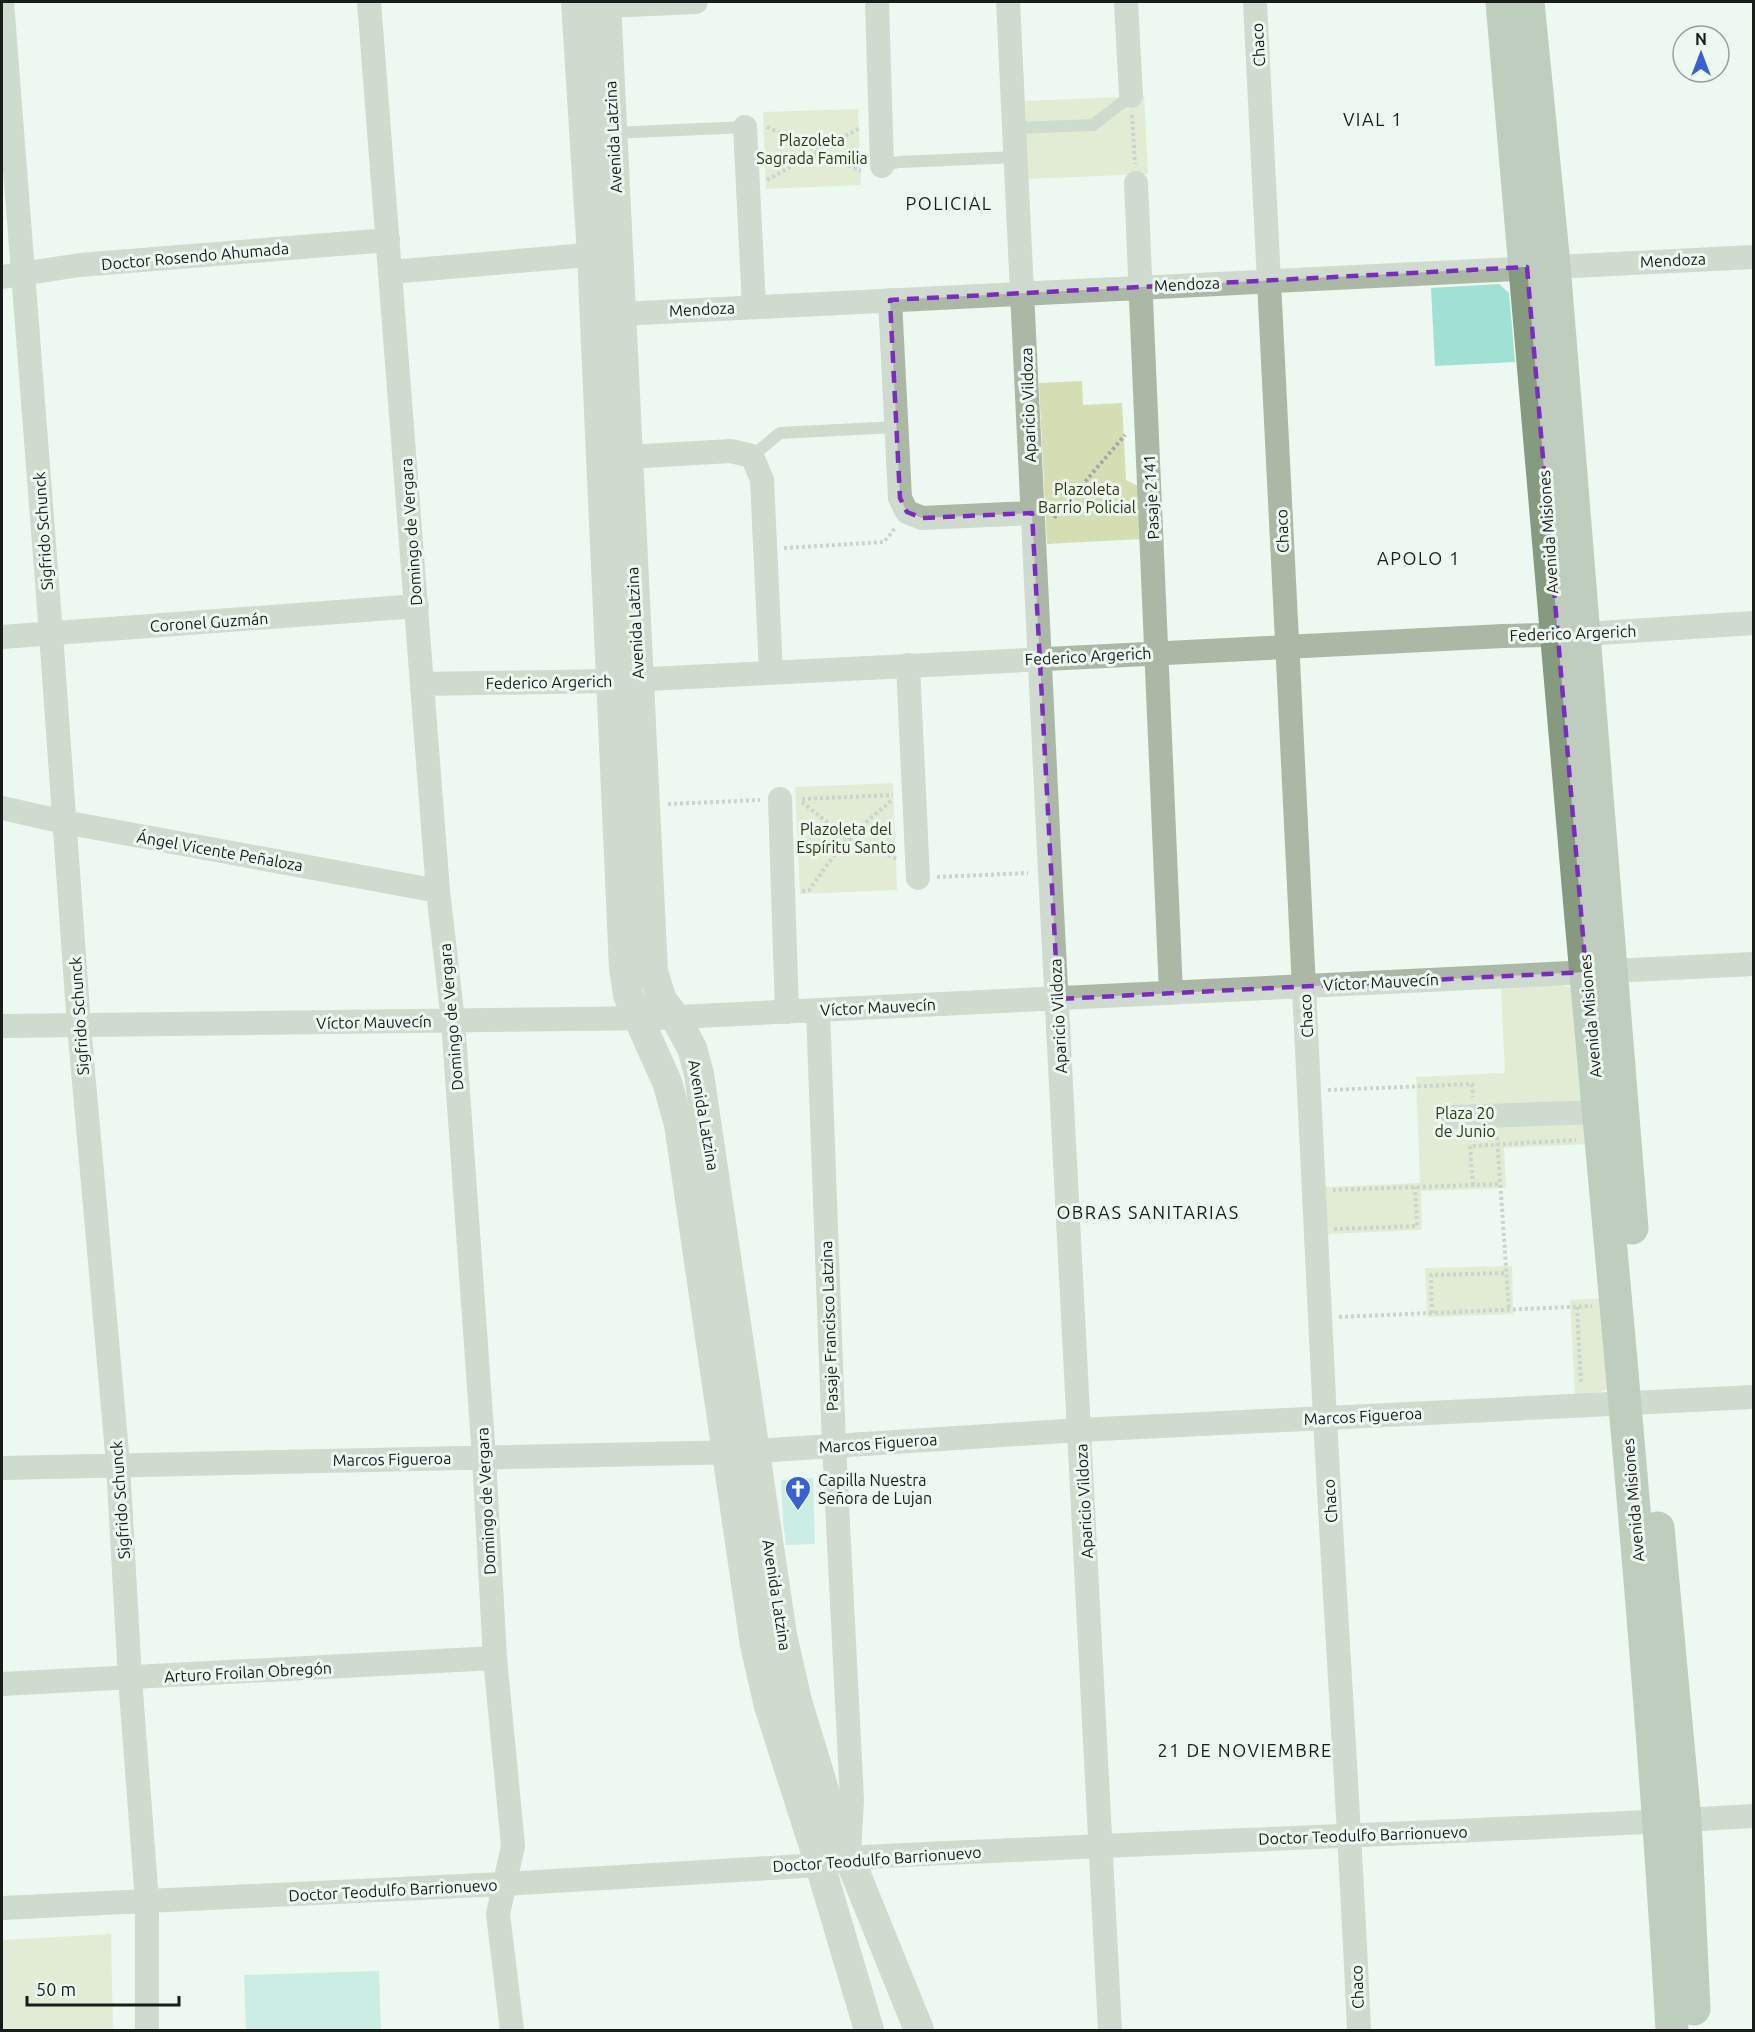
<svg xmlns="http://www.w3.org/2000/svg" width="1755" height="2032" viewBox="0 0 1755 2032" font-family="Ubuntu,sans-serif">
<rect width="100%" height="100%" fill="#edf8f1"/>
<path fill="#d5deb2" d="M1144,96L1148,174L1028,179L1025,101Z
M858,109L861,185L766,189L763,112Z
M1082,381L1083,405L1122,403L1126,480L1140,487L1142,539L1047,544L1039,383Z
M893,783L897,890L800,894L795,787Z
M1558,984L1572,988L1590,1144L1504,1148L1506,1188L1421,1191L1422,1230L1326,1234L1324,1187L1420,1183L1416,1077L1505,1073L1501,987Z
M1512,1266L1513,1314L1427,1317L1425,1268Z
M1603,1298L1607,1389L1598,1393L1575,1394L1570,1300Z
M111,1934L113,2030H2V1940Z"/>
<path fill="#a0e1d4" d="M1499,284L1509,293L1515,362L1435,366L1431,288Z
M813,1478L815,1544L786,1545L783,1521L781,1480Z
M379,1971L381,2031H246L244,1975Z"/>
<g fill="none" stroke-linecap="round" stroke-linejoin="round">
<path stroke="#a1a9a4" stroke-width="4" stroke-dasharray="3 3" stroke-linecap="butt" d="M1132,115L1135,164
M767,127L861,171
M767,180L860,128
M1054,518L1125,435
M784,548L884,542L896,527
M802,799L893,795
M802,802L847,838L897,859
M668,804L760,800
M937,877L1028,873
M802,891L809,890L847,838L892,800
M1328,1090L1472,1084L1473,1097
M1497,1137L1509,1310
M1473,1185L1470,1146L1576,1140
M1333,1190L1501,1184
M1334,1229L1417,1226L1415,1187
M1577,1307L1581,1384
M1432,1313L1431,1275L1506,1273
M1339,1317L1592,1306"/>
<path stroke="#aab8a5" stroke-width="12" d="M1015,128L1093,125L1131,96
M613,133L745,127
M882,166L899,162L1016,157
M752,456L780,433L896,427"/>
<path stroke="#aab8a5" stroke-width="24" d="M2,2L51,634L79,1026L118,1464L130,1679L147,1901V2030
M369,2L438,891L453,1021L484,1458L495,1658L513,1846L498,1914L512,2030
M877,2L882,166
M1008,2L1050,872L1110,2030
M1126,2L1131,96
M1255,2C1282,474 1299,947 1325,1419C1336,1623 1350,1826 1359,2030
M606,6L696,2
M745,127L754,307
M1136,183L1171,993
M391,272L610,253
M2,277L80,265L388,240
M890,300L900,498L907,512L922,518L1032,513
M621,314L1754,257
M627,457L731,451L752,456L762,480L771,672
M2,637L417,606
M908,665L918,878
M422,684L610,681L1503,636L1584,634L1754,623
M780,799L787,1012
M2,808L64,822L438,891
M818,1010L834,1445L852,1800L849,1853
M2,1026L656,1018L1754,964
M1453,1117L1599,1112
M2,1468L741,1452L1080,1430L1754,1397
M2,1684L495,1658
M2,1908L503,1884L820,1865L849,1858C1150,1842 1452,1834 1754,1816"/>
<path stroke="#aab8a5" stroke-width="30" d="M576,2L592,255L624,968L628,995L667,1082L679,1124L755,1645L769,1706L820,1865L869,2030
M606,2L653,972L662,1000L675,1017L692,1048L699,1074L782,1635L797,1701L831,1813L919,2030"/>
<path stroke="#859a7f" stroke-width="33" d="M1502,2C1531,307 1553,613 1581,919C1614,1289 1651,1659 1672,2030
M1528,2L1554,265L1632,1228
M1658,1528L1685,1820L1694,2009"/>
</g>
<path d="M0 0H1755V2032H0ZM1527,267L1586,972L1058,999L1032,513L922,518L907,512L900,498L890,300Z" fill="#edf8f1" fill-opacity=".55" fill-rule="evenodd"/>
<path fill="none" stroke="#7b2cbf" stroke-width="4.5" stroke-dasharray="12 8" stroke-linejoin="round" d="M1527,267L1586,972L1058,999L1032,513L922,518L907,512L900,498L890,300Z"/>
<defs>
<symbol id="church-pin" viewBox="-11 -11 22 30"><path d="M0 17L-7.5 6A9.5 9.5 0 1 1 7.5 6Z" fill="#3a61d2" stroke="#edf8f1"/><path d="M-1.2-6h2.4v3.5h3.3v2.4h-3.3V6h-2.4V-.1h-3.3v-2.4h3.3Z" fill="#fff"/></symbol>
</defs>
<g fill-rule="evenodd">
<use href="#church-pin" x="783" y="1474" width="30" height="40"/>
</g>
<g text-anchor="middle" stroke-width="6" stroke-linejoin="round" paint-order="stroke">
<g font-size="16" fill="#181c1a" stroke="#edf8f1">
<text transform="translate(1258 45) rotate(-93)" y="6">Chaco</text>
<text transform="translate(613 137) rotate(-93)" y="6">Avenida Latzina</text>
<text transform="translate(195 256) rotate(-5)" y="6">Doctor Rosendo Ahumada</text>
<text transform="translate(1673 260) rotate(-3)" y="6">Mendoza</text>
<text transform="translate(1187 284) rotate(-3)" y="6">Mendoza</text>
<text transform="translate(702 309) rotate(-3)" y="6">Mendoza</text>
<text transform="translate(1028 405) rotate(-92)" y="6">Aparicio Vildoza</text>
<text transform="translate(1151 497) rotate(-93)" y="6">Pasaje 2141</text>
<text transform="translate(43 531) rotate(-94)" y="6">Sigfrido Schunck</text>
<text transform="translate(1282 531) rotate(-92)" y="6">Chaco</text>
<text transform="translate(411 532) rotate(-94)" y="6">Domingo de Vergara</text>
<text transform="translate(1548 532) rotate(-94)" y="6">Avenida Misiones</text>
<text transform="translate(209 622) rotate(-4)" y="6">Coronel Guzmán</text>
<text transform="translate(635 623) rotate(-93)" y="6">Avenida Latzina</text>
<text transform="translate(1573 633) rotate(-2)" y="6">Federico Argerich</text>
<text transform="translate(1088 656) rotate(-3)" y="6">Federico Argerich</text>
<text transform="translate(549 682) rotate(-1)" y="6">Federico Argerich</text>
<text transform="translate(220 851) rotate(10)" y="6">Ángel Vicente Peñaloza</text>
<text transform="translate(1381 982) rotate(-3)" y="6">Víctor Mauvecín</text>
<text transform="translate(878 1007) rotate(-3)" y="6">Víctor Mauvecín</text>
<text transform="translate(79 1016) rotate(-94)" y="6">Sigfrido Schunck</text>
<text transform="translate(1058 1016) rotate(-93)" y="6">Aparicio Vildoza</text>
<text transform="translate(1306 1016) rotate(-93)" y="6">Chaco</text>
<text transform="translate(1590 1016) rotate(-95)" y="6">Avenida Misiones</text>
<text transform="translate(451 1017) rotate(-95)" y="6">Domingo de Vergara</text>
<text transform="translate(374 1022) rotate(-1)" y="6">Víctor Mauvecín</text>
<text transform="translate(704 1115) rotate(80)" y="6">Avenida Latzina</text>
<text transform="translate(829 1326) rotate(-92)" y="6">Pasaje Francisco Latzina</text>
<text transform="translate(1363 1416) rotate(-3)" y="6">Marcos Figueroa</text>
<text transform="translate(878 1443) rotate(-4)" y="6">Marcos Figueroa</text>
<text transform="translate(392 1459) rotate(-1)" y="6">Marcos Figueroa</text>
<text transform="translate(120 1500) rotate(-94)" y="6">Sigfrido Schunck</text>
<text transform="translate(1633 1500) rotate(-95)" y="6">Avenida Misiones</text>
<text transform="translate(486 1501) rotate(-93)" y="6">Domingo de Vergara</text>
<text transform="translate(1084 1501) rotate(-93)" y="6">Aparicio Vildoza</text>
<text transform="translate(1330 1501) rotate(-94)" y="6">Chaco</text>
<text transform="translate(777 1595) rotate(81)" y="6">Avenida Latzina</text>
<text transform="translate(248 1672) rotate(-3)" y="6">Arturo Froilan Obregón</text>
<text transform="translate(1363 1835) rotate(-2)" y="6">Doctor Teodulfo Barrionuevo</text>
<text transform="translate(877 1859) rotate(-4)" y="6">Doctor Teodulfo Barrionuevo</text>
<text transform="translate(393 1890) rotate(-3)" y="6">Doctor Teodulfo Barrionuevo</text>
<text transform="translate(1357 1987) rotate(-92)" y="6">Chaco</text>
</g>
<g font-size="16" fill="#323811" stroke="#edf8f1">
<text x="812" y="146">Plazoleta<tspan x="812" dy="18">Sagrada Familia</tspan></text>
<text x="1087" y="495">Plazoleta<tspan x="1087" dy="18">Barrio Policial</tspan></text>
<text x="846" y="835">Plazoleta del<tspan x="846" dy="18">Espíritu Santo</tspan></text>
<text x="1465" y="1119">Plaza 20<tspan x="1465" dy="18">de Junio</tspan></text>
</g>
<g font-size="16" fill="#181c1a" stroke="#edf8f1" text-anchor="start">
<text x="818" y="1486">Capilla Nuestra<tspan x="818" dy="18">Señora de Lujan</tspan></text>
</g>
<g font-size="18" letter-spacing="1.5" fill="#181c1a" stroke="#edf8f1">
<text x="1373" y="126">VIAL 1</text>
<text x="949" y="210">POLICIAL</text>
<text x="1419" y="565">APOLO 1</text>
<text x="1148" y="1219">OBRAS SANITARIAS</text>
<text x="1245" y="1757">21 DE NOVIEMBRE</text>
</g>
</g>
<rect width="1755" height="2032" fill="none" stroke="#181c1a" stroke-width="6"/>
<g transform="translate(1701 54)"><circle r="28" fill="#edf8f1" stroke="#98a09b" stroke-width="1.5"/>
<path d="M0-4.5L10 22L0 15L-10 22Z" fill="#3a61d2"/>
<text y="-9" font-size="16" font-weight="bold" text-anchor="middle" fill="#181c1a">N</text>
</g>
<path d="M27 1996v9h152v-9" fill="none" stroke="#181c1a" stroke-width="3"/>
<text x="36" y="1996" font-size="18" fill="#181c1a" stroke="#edf8f1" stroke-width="4.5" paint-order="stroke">50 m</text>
</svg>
